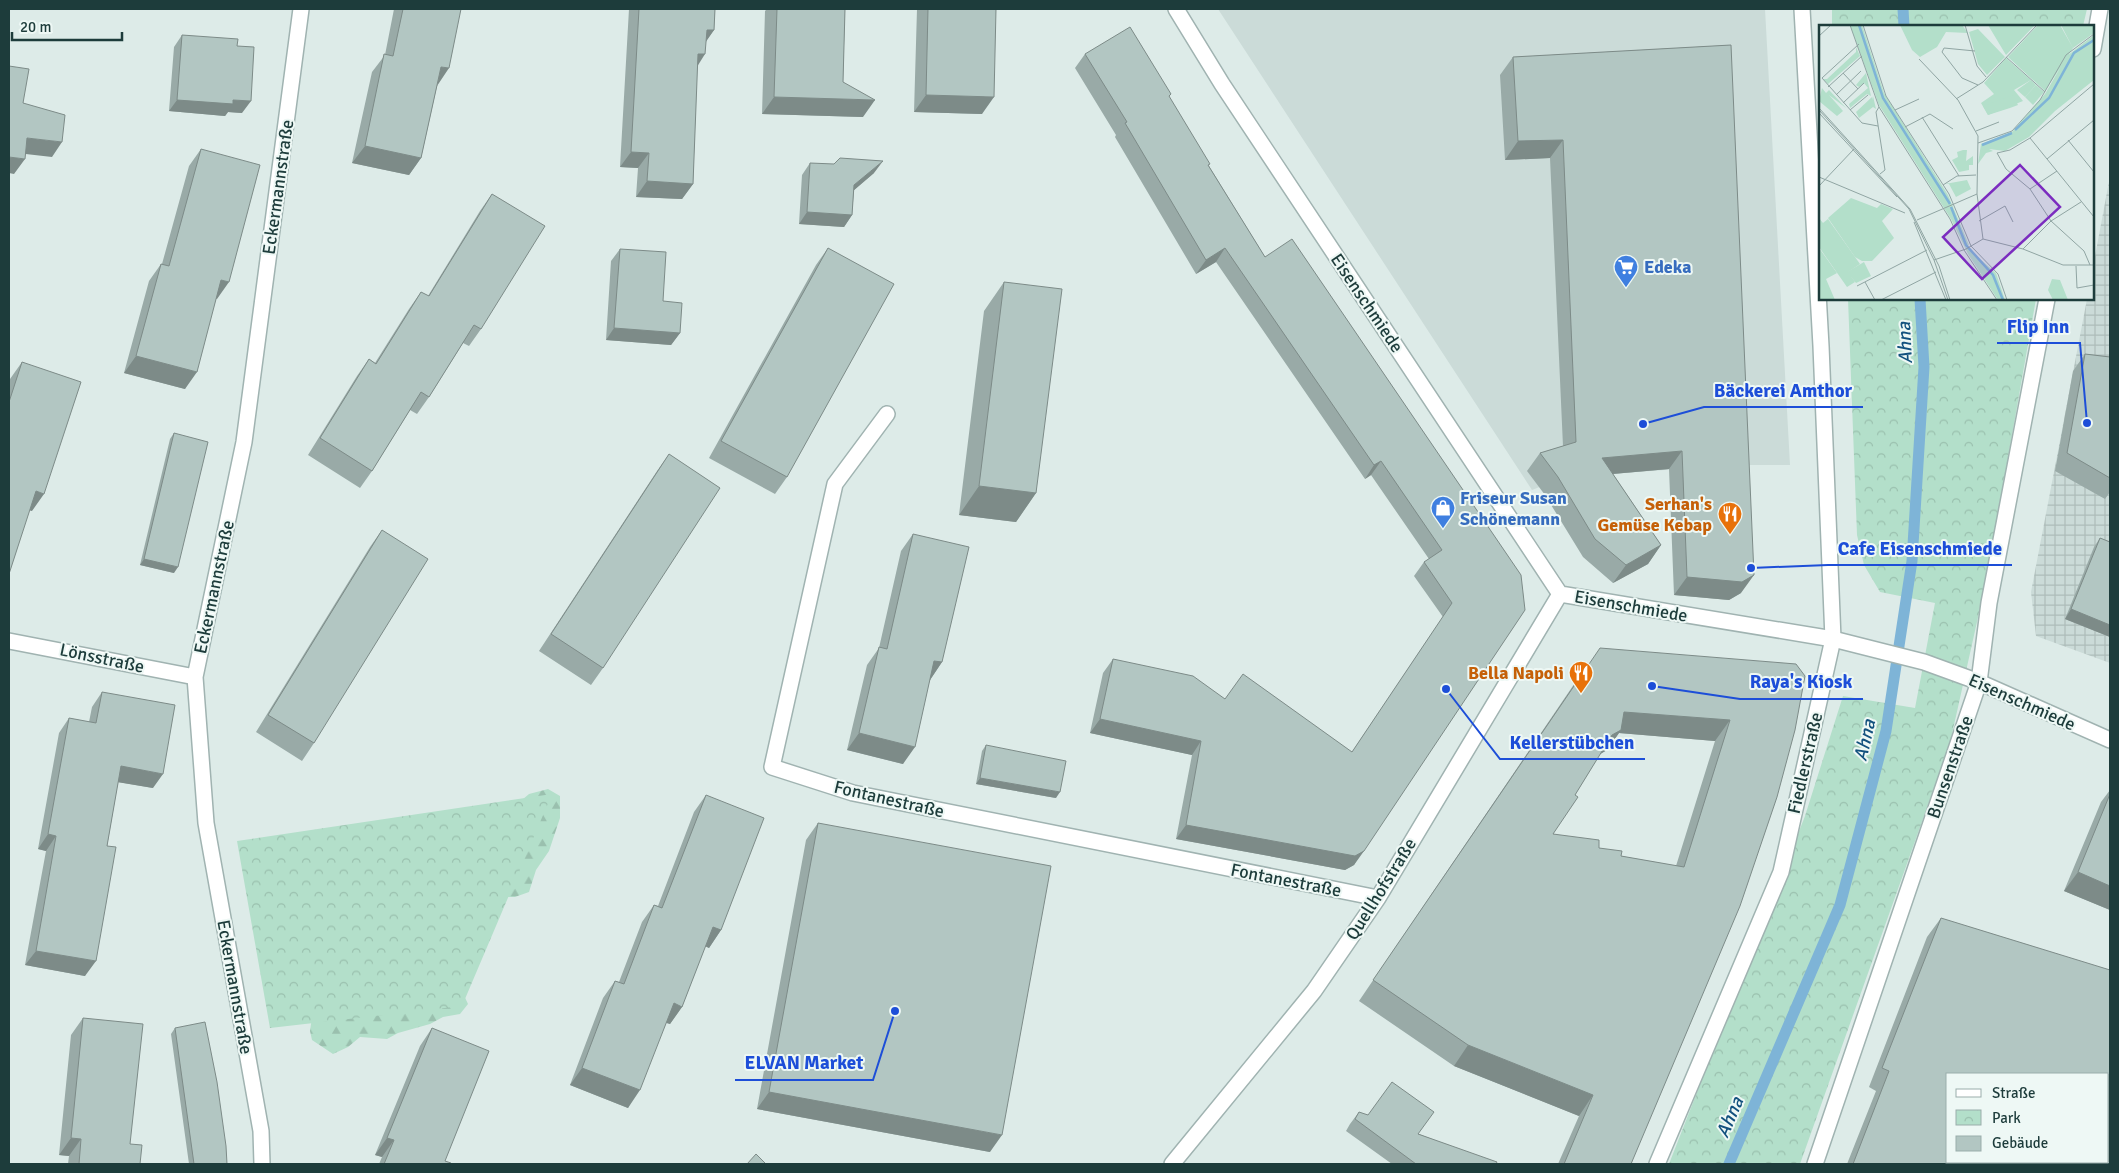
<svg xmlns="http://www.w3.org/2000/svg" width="2119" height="1173" viewBox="0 0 2119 1173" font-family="Signika,sans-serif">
<defs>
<pattern id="industrial-grid" width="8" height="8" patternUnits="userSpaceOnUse" patternTransform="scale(1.25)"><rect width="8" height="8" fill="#cbdbd8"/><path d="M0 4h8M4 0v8" fill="none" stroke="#aebdba"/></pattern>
<pattern id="forest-firs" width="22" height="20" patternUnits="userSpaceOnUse" patternTransform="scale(1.25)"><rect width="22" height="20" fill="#b3dfca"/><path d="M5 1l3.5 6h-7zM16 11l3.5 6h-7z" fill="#9ac0ae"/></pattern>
<pattern id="park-crowns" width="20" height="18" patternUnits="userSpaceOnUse" patternTransform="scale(1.25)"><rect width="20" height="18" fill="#b3dfca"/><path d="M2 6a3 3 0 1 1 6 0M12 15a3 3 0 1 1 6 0" fill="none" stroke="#9ac0ae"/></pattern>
</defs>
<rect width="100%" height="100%" fill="#ddebe8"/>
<path fill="#cbdbd8" d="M1218,9H1765L1790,465H1736L1565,477L1532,490Z"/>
<path fill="url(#industrial-grid)" d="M2110,176V663L2036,636L2031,592L2087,299H2093V267Z"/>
<path fill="url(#forest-firs)" d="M548,789L560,796V818L549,851L536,870L529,892L515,897H502L516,805L529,794Z
M461,989L468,1004L460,1014L443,1017L430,1024L398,1033L387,1039L360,1037L348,1047L333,1054L312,1040L310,1031L312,1017Z"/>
<path fill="url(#park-crowns)" d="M1832,9H2087L2083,26H1832Z
M1848,299H2036L1987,577L1950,743L1800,1164H1669L1805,816L1843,696L1915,708L1935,603L1880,592L1864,565L1857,535Z
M552,794L462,1006L270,1028L237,841Z"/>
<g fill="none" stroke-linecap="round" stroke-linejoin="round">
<path stroke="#7eb4d7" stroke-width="11" d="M1903,9L1904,26
M1729,1164L1840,905L1886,731L1912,561L1924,367L1920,299"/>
<defs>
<path id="minor" d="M2093,49L2100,9
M887,414L835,484L772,767L853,793L1378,898
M9,641L195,677
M1979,682L1989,603L2047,299
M262,1164L261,1131L206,823L195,677L244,442L301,9
M1172,1164L1314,991L1378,898L1560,594
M1657,1164L1781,872L1833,639L1821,346L1802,9"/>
<path id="tertiary" d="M1176,9L1222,84L1560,594L1833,639L1924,662L1979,682L2110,740
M1815,1164L1979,682"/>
</defs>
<use href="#minor" stroke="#a0b3b1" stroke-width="18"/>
<use href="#tertiary" stroke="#a0b3b1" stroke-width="18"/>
<use href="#minor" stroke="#fff" stroke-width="15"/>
<use href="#tertiary" stroke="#fff" stroke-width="15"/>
</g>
<path fill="#99aaa7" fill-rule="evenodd" d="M394,9H461L437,86L421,158L409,175L352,163L372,72L385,55Z
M629,9H715L714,30L706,41L697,66L693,184L682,199L636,197L638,168L620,167Z
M767,9H845L843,82L863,117L762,114L765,11Z
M917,9H996L982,114L914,112Z
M182,35L237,46L242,113L228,112L225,116L169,111L174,47Z
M1731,45L1741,593L1729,600L1674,595L1669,469L1613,474L1661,545L1648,564L1613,583L1583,557L1545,495L1527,471L1540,453L1563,446L1550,158L1505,160L1500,75L1513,57Z
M1085,54L1171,94L1169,97L1209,166L1265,257L1521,575L1354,865L1345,870L1176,839L1192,755L1090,733L1103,673L1113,659L1225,699L1352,752L1443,617L1414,576L1424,562L1429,559L1371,475L1365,479L1216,262L1196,274L1115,137L1116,135L1075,68Z
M201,149L217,299H216L185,389L124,373L149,281L161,264H162L189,166Z
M810,163L874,173L854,190L852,215L844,227L799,224L802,175Z
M492,194L481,329L469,346L463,343L429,397L417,414L410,410L372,471L360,488L308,455L357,376L369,359L375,363L409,309L421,292L428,296L480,211Z
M828,248L787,477L775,494L709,458L816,265Z
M620,249L663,301L680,333L671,345L606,340L611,261Z
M1004,282L1036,493L1016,522L959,515L984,311Z
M2085,354L2110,357V492L2105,499L2055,471L2073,371Z
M22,362L32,511L29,510L9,574V383L10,379Z
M174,433V573L140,565L170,439Z
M669,454L603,668L591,685L539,651L657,471Z
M382,530L314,743L302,761L256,732L370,547Z
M913,534L942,662L930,680L903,764L847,750L867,665L879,648L901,551Z
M2100,538L2110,542V637L2065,619L2094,547Z
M1796,664L1631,1164H1558L1579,1116L1454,1066L1359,1001L1585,668ZM1619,733L1715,741L1676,866L1621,856L1599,848L1553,834L1575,795L1600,754L1607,750Z
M102,692L153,788L118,782L85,976L25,965L46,851L38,849L59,733L69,718L89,722L92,707Z
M986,745L1056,798L976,784L982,751Z
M2110,790V910L2064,891L2101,802Z
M706,795L721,930L709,948L705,946L682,1007L670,1024L666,1023L628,1108L570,1085L603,998L615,981L619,982L642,922L654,905L658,906L694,812Z
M818,823L990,1152L757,1109L806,840Z
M1941,918L2110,1164H1847L1876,1091L1869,1087L1927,937Z
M83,1018L130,1144L140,1164H68L69,1156L59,1155L71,1035Z
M175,1028L227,1164H189L171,1034Z
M432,1028L445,1161L450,1164H379L382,1157L375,1155L420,1046Z
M1359,1112L1419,1134L1496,1164H1392L1346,1131L1350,1124Z"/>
<path fill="#7d8b88" d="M707,30H714L703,46Z
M698,54H705L695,70Z
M441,67L449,68L437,86Z
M926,95L994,97L982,114L914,112Z
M774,97L875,100L863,117L762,114Z
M177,100H233L251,101L242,113L228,112L225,116L169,111Z
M27,138L62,142L52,157L17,153Z
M1563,140L1550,158L1505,160L1518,141Z
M365,146L421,158L409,175L352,163Z
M631,152L649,153L638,168L620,167Z
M9,157L25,159L14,174L9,173Z
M883,161L874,173L846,197L854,185Z
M647,181L693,184L682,199L636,197Z
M807,212L852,215L844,227L799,224Z
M1225,248L1216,262L1196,274L1206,260Z
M221,280L229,282L217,299L209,297Z
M614,328L680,333L671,345L606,340Z
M136,356L197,372L185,389L124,373Z
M1682,451L1669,469L1589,476L1602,458Z
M1381,461L1371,475L1365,479L1374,465Z
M979,486L1036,493L1016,522L959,515Z
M36,491L44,494L32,511L24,508Z
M1661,545L1648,564L1613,583L1626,565Z
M144,559L178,567L174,573L140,565Z
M1754,575L1741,593L1729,600L1674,595L1687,577Z
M2071,609L2110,625V637L2065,619Z
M934,661L942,662L930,680L922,678Z
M1624,712L1730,720L1715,741L1619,733L1607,750L1597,756L1612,735Z
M1100,719L1201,741L1192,755L1090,733Z
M859,733L915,747L903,764L847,750Z
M121,766L163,774L153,788L111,781Z
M980,778L1060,792L1056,798L976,784Z
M1186,825L1364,851L1354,865L1345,870L1176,839Z
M48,834L56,836L46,851L38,849Z
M2078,872L2110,886V910L2064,891Z
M713,927L721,930L709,948L701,944Z
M36,951L96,961L85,976L25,965Z
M674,1003L682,1007L670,1024L662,1021Z
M1468,1045L1593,1095L1579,1116L1454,1066Z
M582,1068L640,1090L628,1108L570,1085Z
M769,1092L1002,1135L990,1152L757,1109Z
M71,1138L81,1139L69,1156L59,1155Z
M387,1138L394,1140L382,1157L375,1155Z"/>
<path fill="#b2c6c2" stroke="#7d8b88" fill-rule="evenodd" d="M403,9H461L449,68L441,67L421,158L365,146L384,54L393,56Z
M639,9H715L714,30H707L705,54H698L693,184L647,181L649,153L631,152Z
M777,9H845L843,82L875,100L774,97Z
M928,9H996L994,97L926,95Z
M1130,27L1171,94L1169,96L1210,164L1208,165L1265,257L1292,239L1521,575L1525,610L1364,851L1355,856L1186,825L1201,741L1100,719L1113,659L1193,676L1225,699L1243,674L1352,752L1452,603L1424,562L1442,550L1381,461L1374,465L1225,248L1206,260L1125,123L1127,122L1085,54Z
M182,35L238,39L237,46L254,47L251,101L233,100V104L177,100Z
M1731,45L1754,575L1742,582L1687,577L1682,451L1602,458L1661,545L1626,565L1595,539L1558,477L1540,453L1576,442L1563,140L1518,141L1513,57Z
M9,66L29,69L23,103L65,115L62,142L27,138L25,159L9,157Z
M201,149L260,165L229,282L221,280L197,372L136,356L161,264L169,266Z
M840,158L883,161L854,185L852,215L807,212L810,163L834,164Z
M492,194L545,226L481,329L474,325L429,397L421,392L372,471L320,438L369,359L376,364L421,292L429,296Z
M828,248L894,284L787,477L721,441Z
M620,249L666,252L663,301L682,303L680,333L614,328Z
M1004,282L1062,289L1036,493L979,486Z
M2085,354L2110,357V478L2067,453Z
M22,362L81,382L44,494L36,491L9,574V402Z
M174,433L208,442L178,567L144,559Z
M669,454L720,488L603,668L551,634Z
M382,530L428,559L314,743L268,715Z
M913,534L969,547L942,662L934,661L915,747L859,733L879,647L887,649Z
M2100,538L2110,542V625L2071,609Z
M1600,648L1796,664L1805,676L1795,730L1777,797L1740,906L1631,1164H1564L1593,1095L1468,1045L1373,980ZM1624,712L1730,720L1684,867L1621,856L1622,851L1599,848V840L1553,834L1578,797L1575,795L1612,735L1621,730Z
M102,692L175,705L163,774L121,766L107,846L116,847L96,961L36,951L56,836L48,834L69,718L96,723Z
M986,745L1066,761L1060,792L980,778Z
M2110,794V886L2078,872Z
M706,795L764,818L721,930L713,927L682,1007L674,1003L640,1090L582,1068L615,981L624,984L654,905L662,908Z
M818,823L1051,866L1002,1135L769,1092Z
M1941,918L2110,970V1164H1853L1889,1071L1882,1068ZM1948,1074H2108V1162H1948Z
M83,1018L143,1024L130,1144L142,1145L140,1164H79L81,1139L71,1138Z
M205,1022L217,1082L226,1146L227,1164H194L175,1028Z
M432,1028L489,1051L445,1161L451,1163L450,1164H384L394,1140L387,1138Z
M1392,1082L1434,1112L1418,1134L1497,1162L1496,1164H1416L1355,1119L1359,1112L1368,1115Z
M756,1154L766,1164H747Z"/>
<defs>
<symbol id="supermarket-pin" viewBox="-11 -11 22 30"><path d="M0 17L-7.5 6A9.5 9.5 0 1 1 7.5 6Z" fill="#3f7fe0" stroke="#eef8f5"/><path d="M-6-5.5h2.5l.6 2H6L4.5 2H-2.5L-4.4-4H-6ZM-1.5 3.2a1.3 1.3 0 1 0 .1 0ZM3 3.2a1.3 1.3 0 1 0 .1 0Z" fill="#fff"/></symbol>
<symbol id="shop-pin" viewBox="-11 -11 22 30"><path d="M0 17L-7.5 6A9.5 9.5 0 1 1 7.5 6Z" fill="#3f7fe0" stroke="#eef8f5"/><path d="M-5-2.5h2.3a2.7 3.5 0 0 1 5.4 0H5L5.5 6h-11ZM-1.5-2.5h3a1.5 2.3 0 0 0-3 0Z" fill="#fff"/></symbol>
<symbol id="restaurant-pin" viewBox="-11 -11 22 30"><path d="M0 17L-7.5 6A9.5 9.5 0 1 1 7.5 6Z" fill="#e8710a" stroke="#eef8f5"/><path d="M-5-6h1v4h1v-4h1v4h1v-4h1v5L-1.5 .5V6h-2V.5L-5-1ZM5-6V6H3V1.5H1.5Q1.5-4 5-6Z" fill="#fff"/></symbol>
</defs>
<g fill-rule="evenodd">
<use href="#supermarket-pin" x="1612" y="253" width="28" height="38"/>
<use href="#shop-pin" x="1429" y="494" width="28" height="38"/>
<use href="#restaurant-pin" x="1716" y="500" width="28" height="38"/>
<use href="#restaurant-pin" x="1567" y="659" width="28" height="38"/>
</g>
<g text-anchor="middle" stroke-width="4" stroke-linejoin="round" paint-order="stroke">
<g font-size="18" fill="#1d3c3b" stroke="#eef8f5">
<text transform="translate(278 187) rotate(-82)" y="6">Eckermannstraße</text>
<text transform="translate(1367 303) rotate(56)" y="6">Eisenschmiede</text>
<text transform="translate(214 587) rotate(-78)" y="6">Eckermannstraße</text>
<text transform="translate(1631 606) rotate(10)" y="6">Eisenschmiede</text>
<text transform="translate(102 658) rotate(12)" y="6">Lönsstraße</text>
<text transform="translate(2022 702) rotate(24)" y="6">Eisenschmiede</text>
<text transform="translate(1805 763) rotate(-77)" y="6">Fiedlerstraße</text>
<text transform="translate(1950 767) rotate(-71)" y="6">Bunsenstraße</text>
<text transform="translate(889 799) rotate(13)" y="6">Fontanestraße</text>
<text transform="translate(1286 880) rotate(11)" y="6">Fontanestraße</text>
<text transform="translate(1381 889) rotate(-58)" y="6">Quellhofstraße</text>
<text transform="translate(235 987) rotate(80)" y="6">Eckermannstraße</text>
</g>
<g font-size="18" font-weight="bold" fill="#366cbe" stroke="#eef8f5" text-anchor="start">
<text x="1644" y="273">Edeka</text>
<text x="1460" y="504">Friseur Susan<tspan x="1460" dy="21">Schönemann</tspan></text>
</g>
<g font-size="18" font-weight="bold" fill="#c56008" stroke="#eef8f5" text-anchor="end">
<text x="1712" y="510">Serhan's<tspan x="1712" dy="21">Gemüse Kebap</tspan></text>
<text x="1564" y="679">Bella Napoli</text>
</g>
<g font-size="19" font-style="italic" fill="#12517e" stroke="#eef8f5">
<text transform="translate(1904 343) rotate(-93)" y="7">Ahna</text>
<text transform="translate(1864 740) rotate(-77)" y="7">Ahna</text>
<text transform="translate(1729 1117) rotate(-67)" y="7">Ahna</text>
</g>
</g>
<g transform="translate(1819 25)">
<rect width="275" height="275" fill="#ddebe8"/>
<path d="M169,0H216L187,30ZM219,0H241L254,23L226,66L189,32ZM242,0H275V8L254,23ZM159,4L186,32L168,50L159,39L150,7ZM275,10V55L236,86L210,112L186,126L170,124L174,126L167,128L159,139L162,119L193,107L226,69L248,31ZM37,22L41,31L9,59L4,54H8L37,27ZM187,33L212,55L195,65L204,76L169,90L162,78L175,69L165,58ZM47,48L52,71L48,69L31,83L30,79L49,63L45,58L40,62L37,60ZM217,60L225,67L214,80L206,72ZM3,63L7,68L10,65L27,83L10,70L24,86L18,91L0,76ZM54,71L57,84L54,82L40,93L37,87L53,72V75ZM144,125H148L147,136L154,131V140H150V145L140,147L133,135L139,132L138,127ZM148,155L152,164L137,172L130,159H126ZM0,193L4,198L9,194L41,239L29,247L36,257L28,262L0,222Z" fill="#b3dfca"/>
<path d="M212,55L217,60L206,72L198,65ZM233,254L241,255L249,275H234L229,265Z" fill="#b3dfca"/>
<path d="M31,0H43L65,68L129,170L150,220L147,222L177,248L186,275H179L149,229L132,194L60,80ZM81,0H143L149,8L127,7L118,22L101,32L93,25ZM194,70L199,80L191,83L169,90L164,81ZM0,223L18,248L7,254L16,275H0ZM45,237L52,251L37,258L28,247Z" fill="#b3dfca"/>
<path d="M32,173L58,183L62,179L74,184L63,196L75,213L53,236H43L36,232L9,193Z" fill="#b3dfca"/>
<path fill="none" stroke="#7eb4d7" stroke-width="2.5" d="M40,0L64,73L131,179M196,105L230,73L255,28L275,15M163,120L193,108M132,182L147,220L174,250L184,275"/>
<path fill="none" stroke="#90a5a3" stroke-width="1" d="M31,0L60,82L131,194L145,225L178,275M44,0L67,71L130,169L152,221L179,249L188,275M146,0L158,41L167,52M0,11L12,0M40,19L3,53L43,98L59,101M156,26L125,23L123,27L143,53L159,60M187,32L226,67M100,34L139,75L159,111L158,169L164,214M24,48L39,64M9,62L43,31M17,70L42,46M137,74L164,57L218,0M24,78L45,58M60,82L57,87L66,145L61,149M0,83L91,184L120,241L131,275M0,85L90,184L115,235L129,275M31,85L49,70M76,85L100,74M0,88L78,172M103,92L140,151M86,102L111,89L134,104M157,106L180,97M211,113L275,192M249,115L275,147M159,118L193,106L221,75L247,30L275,9M228,134L275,95M0,152L86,188M124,160L138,151L157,150M0,161L35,124M211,164L238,146M98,195L158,169M160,196L186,181L194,197M95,197L127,275M204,224L232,196L262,177M115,235L147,224L164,214L204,224L244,240H275M271,240L265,226L232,196L211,164L187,144L178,128L191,125L211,113L275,59M257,241L258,263L275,260M46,257L56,275M38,261L108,225M62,275L117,247"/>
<path fill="#7b2cbf" fill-opacity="0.15" stroke="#7b2cbf" stroke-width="2.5" d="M201,140L241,182L163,254L124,212Z"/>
<rect width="275" height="275" fill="none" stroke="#1d3c3b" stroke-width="2.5"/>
</g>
<path fill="none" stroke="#1d4ed8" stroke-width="2" d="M2087 423L2080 343H1997M1643 424L1704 407H1863M1751 568L1828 565H2012M1652 686L1740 699H1863M1446 689L1500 759H1645M895 1011L873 1080H735"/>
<g fill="#1d4ed8" stroke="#eef8f5" stroke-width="2">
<circle cx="2087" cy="423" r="5"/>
<circle cx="1643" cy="424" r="5"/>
<circle cx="1751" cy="568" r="5"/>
<circle cx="1652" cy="686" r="5"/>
<circle cx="1446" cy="689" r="5"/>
<circle cx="895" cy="1011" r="5"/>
</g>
<g font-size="19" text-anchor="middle" font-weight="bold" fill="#1d4ed8" stroke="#eef8f5" stroke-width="4" stroke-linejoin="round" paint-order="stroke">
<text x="2038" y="333">Flip Inn</text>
<text x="1783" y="397">Bäckerei Amthor</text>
<text x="1920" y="555">Cafe Eisenschmiede</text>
<text x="1801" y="688">Raya's Kiosk</text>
<text x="1572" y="749">Kellerstübchen</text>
<text x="804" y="1069">ELVAN Market</text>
</g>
<rect width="2119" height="1173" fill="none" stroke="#1d3c3b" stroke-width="20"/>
<rect x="1946" y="1073" width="162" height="90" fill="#eef8f5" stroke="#9aadab"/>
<rect x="1956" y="1089" width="25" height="8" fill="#ffffff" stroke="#9aadab"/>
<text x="1992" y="1098" font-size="15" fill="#1d3c3b">Straße</text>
<rect x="1956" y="1110" width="25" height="15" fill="url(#park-crowns)" stroke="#9aadab"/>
<text x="1992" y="1123" font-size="15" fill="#1d3c3b">Park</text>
<rect x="1956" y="1136" width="25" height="15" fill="#b2c6c2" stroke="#9aadab"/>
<text x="1992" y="1148" font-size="15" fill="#1d3c3b">Gebäude</text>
<path d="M12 32v8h110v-8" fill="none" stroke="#1d3c3b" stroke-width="2.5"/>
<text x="20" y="32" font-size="15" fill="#1d3c3b" stroke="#eef8f5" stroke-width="4" paint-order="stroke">20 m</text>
</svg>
